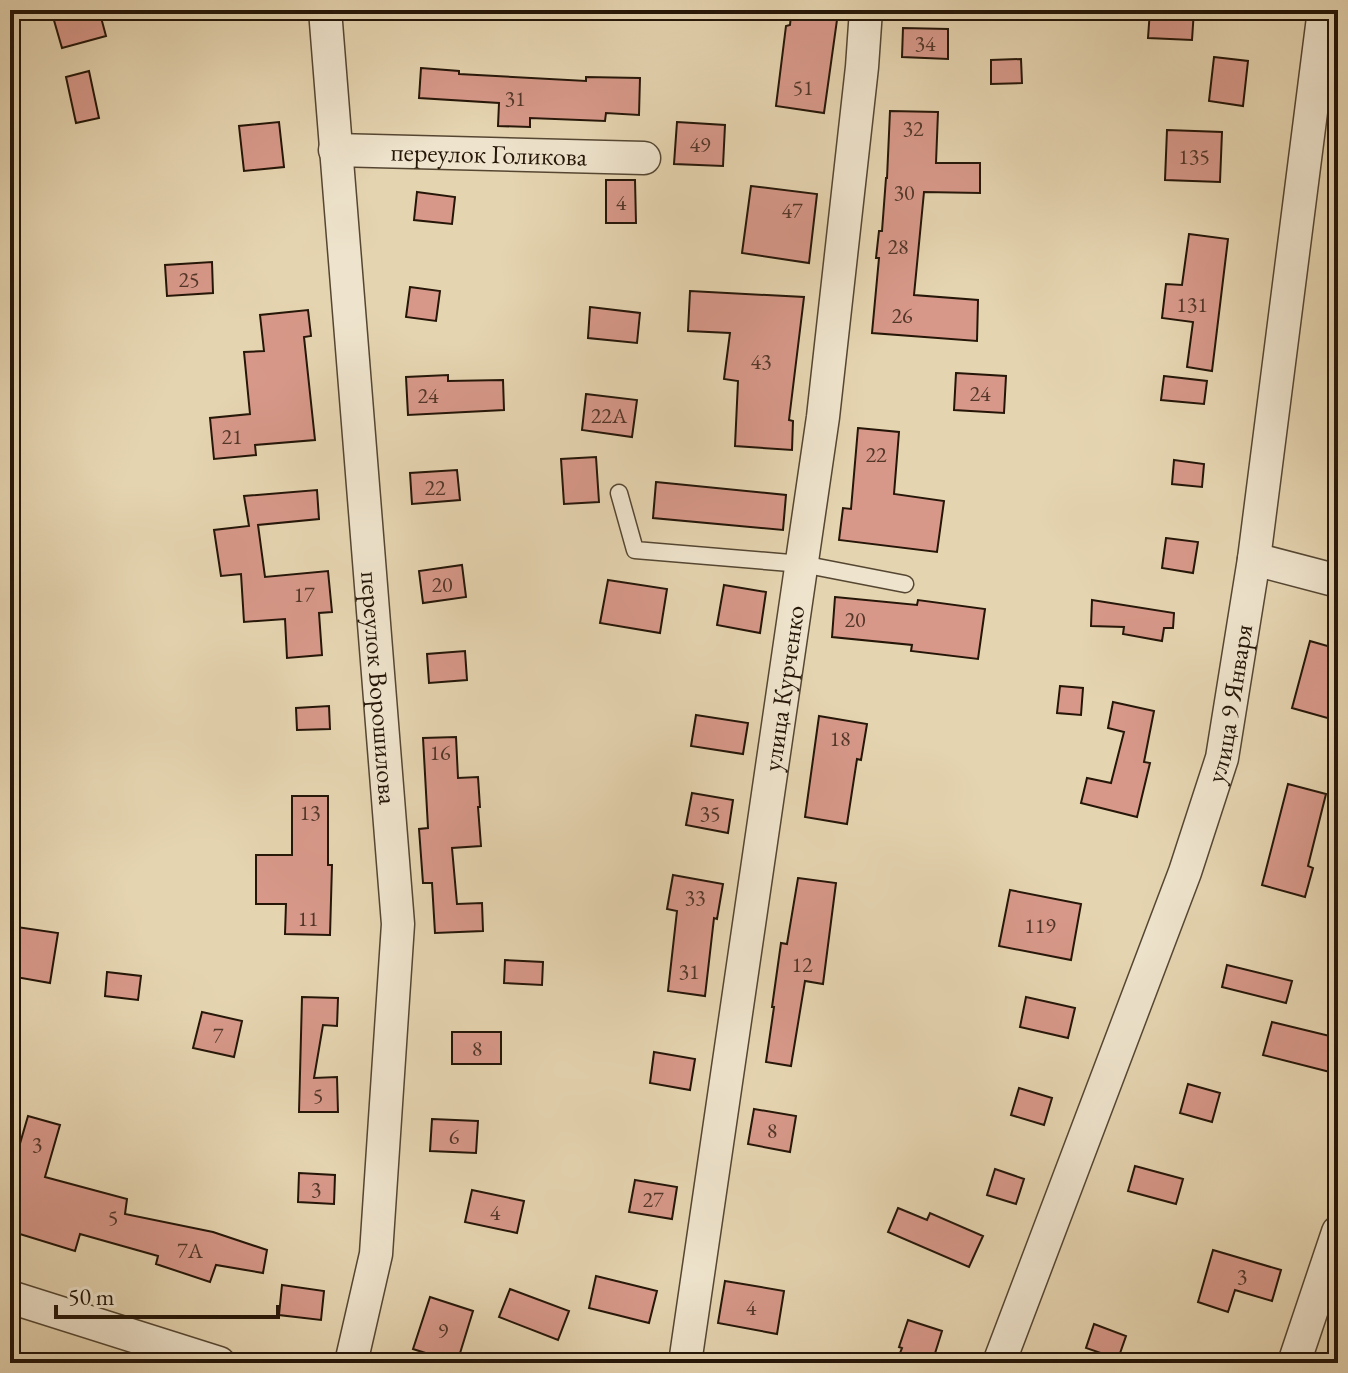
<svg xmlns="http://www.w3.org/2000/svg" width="1348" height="1373" viewBox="0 0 1348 1373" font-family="'EB Garamond',serif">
<rect width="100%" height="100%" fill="#e5d4b0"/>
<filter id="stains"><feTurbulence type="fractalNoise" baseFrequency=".0025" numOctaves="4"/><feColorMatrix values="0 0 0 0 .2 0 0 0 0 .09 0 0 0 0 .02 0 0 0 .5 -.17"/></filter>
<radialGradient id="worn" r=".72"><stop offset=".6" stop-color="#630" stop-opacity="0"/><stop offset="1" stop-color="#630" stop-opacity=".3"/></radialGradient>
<path fill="#d79889" stroke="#251608" stroke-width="2" d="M51,10H99L106,36L62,48Z
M1150,10H1194L1192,40L1148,38Z
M791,15L837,20L824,113L776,106L786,26L790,25Z
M903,28L948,29V59L902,57Z
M1214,57L1248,61L1243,106L1209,101Z
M1021,59L1022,83L991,84V60Z
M421,68L459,71V74L586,81V77L640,78L639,115L606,113L605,121L530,118V127L498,126L499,103L419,98Z
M89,71L99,118L76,123L66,77Z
M890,111L938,112L936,163H980V193L924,192L914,295L978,300L977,341L872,333L879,258H876L879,231H882L886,178H887Z
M279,122L284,167L244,171L239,126Z
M677,122L725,125L723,166L674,164Z
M1167,130L1222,132L1220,182L1165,180Z
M606,180H635L636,223H606Z
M751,186L817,194L809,263L742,253Z
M417,192L455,197L452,224L414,220Z
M1189,234L1228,239L1212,371L1187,367L1193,322L1162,318L1166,284L1182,285Z
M212,262L213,293L167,296L165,265Z
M410,287L440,291L436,321L406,317Z
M690,291L804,297L789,420L793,421L792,450L735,446L738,381L724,379L730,333L688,331Z
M590,307L640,313L637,343L588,338Z
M308,310L311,336L304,337L315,440L255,445L256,455L214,459L210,418L250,414L244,352L264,351L260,315Z
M956,373L1006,376L1004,413L954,410Z
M448,375V381L503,380L504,410L408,415L406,377Z
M1164,376L1207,381L1204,404L1161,400Z
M586,394L637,400L632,437L582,430Z
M858,428L899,432L894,494L944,501L937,552L839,540L843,508L851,509Z
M596,457L599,502L564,504L561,459Z
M1174,460L1204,464L1202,487L1172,484Z
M457,470L460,500L412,504L410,473Z
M656,482L786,495L783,530L653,518Z
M317,490L319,519L258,525L265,577L328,571L332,612L319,613L322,655L287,658L285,619L244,622L241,574L221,576L214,530L249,526L244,496Z
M1166,538L1198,542L1193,573L1162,568Z
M462,565L466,597L423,603L419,571Z
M608,580L667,589L660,633L600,623Z
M724,585L766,592L760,633L717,625Z
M835,597L917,605L918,600L985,609L978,659L911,651L912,645L832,637Z
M1092,600L1174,613L1173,628H1164L1162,641L1123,634L1124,627L1091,626Z
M1310,641L1338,649V721L1292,708Z
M465,651L467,680L429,683L427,654Z
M1060,686L1083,688L1081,715L1057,713Z
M1113,702L1154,711L1144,762L1150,763L1137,817L1081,803L1087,778L1111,783L1124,732L1108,728Z
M329,706L330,729L297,730L296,708Z
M696,715L748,723L743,754L691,746Z
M819,716L867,724L861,760L857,759L847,824L805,817Z
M456,737L458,778L478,777L480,807H478L481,846L452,848L457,904L482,903L483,931L435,933L432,883H423L419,829L428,828L423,738Z
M1288,784L1326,794L1308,866L1313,868L1305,897L1262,885Z
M692,793L733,800L728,833L686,825Z
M292,796H328V865H332L330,935L285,934L286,904H256V855H292Z
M673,875L723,884L717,919L714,918L705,996L668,991L677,911L667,909Z
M798,878L836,883L823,984L805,981L791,1066L766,1062L774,1007H772L781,943L787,944Z
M1010,890L1081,904L1071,960L999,946Z
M10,926L58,933L50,983L10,976Z
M505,960L543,962L542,985L504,983Z
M1227,965L1292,981L1286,1003L1222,987Z
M107,972L141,976L138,1000L105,996Z
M302,997L338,998L337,1026L323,1025L314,1078L337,1077L338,1112H299Z
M1026,997L1075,1008L1068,1038L1020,1027Z
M202,1012L242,1021L234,1057L193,1048Z
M1272,1022L1338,1038L1330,1072L1263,1055Z
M452,1032H501V1064H452Z
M654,1052L695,1059L690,1090L650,1083Z
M1188,1084L1220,1093L1212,1122L1180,1113Z
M1019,1088L1052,1098L1044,1125L1011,1115Z
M754,1109L796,1116L790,1152L748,1144Z
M28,1116L60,1125L45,1177L127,1199L125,1214L213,1232L267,1250L263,1273L216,1265L210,1282L156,1264L158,1256L80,1234L75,1251L10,1231V1178Z
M432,1119L478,1121L476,1153L430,1151Z
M1135,1166L1183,1179L1176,1204L1128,1191Z
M995,1169L1024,1179L1016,1204L987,1195Z
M299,1173L335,1175L334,1204L298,1202Z
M635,1180L677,1187L672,1219L629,1212Z
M472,1190L524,1201L517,1233L465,1222Z
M898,1208L927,1220L930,1213L983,1236L969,1267L888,1232Z
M1213,1250L1281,1270L1272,1301L1235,1290L1228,1312L1198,1302Z
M596,1276L657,1291L649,1323L589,1308Z
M725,1281L784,1291L777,1334L718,1323Z
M282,1285L324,1291L321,1320L279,1315Z
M510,1289L569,1311L558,1340L499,1317Z
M430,1297L473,1311L457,1363L413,1349Z
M908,1320L942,1331L932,1363H896L902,1348L899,1347Z
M1094,1324L1126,1336L1118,1359L1086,1348Z"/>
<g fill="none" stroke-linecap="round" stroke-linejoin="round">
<defs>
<path id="lane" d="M619,493L635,550L802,564L905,584"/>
<g id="street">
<path id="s1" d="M325,10L398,924L376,1254L351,1363"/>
<path id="s2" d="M335,150L644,158"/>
<path d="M1254,559L1338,581"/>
<path d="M10,1297L219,1363"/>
<path id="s3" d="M685,1363L823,417L862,67L866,10"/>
<path id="s4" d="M999,1363L1185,872L1222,758L1254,559L1324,10"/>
<path d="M1294,1363L1338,1232"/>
</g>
</defs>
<use href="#lane" stroke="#554632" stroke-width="19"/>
<use href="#street" stroke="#554632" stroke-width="35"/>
<use href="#lane" stroke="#eee3cc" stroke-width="16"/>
<use href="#street" stroke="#eee3cc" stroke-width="32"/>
</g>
<g text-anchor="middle" stroke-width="8" stroke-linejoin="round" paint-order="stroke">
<g font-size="22" fill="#523628">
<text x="925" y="51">34</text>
<text x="803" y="95">51</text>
<text x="515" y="106">31</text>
<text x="913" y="136">32</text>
<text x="700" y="152">49</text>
<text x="1194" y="164">135</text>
<text x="904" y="200">30</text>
<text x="621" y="210">4</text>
<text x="792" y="218">47</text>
<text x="898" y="254">28</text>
<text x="189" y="287">25</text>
<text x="1192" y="312">131</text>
<text x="902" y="323">26</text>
<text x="761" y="369">43</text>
<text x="980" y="401">24</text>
<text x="428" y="403">24</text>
<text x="609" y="423">22А</text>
<text x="232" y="444">21</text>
<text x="876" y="462">22</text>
<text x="435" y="495">22</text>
<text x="442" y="592">20</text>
<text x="304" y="602">17</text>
<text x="855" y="627">20</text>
<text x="840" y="746">18</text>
<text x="440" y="760">16</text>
<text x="310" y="820">13</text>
<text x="710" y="821">35</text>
<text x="695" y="905">33</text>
<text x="308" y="926">11</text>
<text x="1040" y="933">119</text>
<text x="802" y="972">12</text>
<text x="689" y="979">31</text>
<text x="218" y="1043">7</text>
<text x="477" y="1056">8</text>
<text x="318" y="1103">5</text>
<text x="772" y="1138">8</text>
<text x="454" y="1144">6</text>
<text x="37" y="1152">3</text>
<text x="316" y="1197">3</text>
<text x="653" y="1207">27</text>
<text x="495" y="1220">4</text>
<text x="113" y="1225">5</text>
<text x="190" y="1258">7А</text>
<text x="1242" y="1284">3</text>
<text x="751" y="1315">4</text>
<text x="443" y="1338">9</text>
</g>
<g font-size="26" fill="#251608" stroke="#eee3cc">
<text dy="9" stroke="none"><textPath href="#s2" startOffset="154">переулок Голикова</textPath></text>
<text dy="9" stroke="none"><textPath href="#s1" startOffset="680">переулок Ворошилова</textPath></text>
<text dy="9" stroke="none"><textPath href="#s3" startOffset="682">улица Курченко</textPath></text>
<text dy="9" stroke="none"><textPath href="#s4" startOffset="700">улица 9 Января</textPath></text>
</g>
</g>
<rect width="1348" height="1373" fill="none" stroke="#e5d4b0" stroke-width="40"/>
<rect x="12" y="12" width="1324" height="1349" fill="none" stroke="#251608" stroke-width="4"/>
<rect x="20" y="20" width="1308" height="1333" fill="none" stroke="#251608" stroke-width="2"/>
<path d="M56 1305v12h222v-12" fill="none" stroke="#251608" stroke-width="4"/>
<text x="68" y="1305" font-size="24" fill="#251608" stroke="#eee3cc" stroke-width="6" paint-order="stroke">50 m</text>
<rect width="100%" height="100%" filter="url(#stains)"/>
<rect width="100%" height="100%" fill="url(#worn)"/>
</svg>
